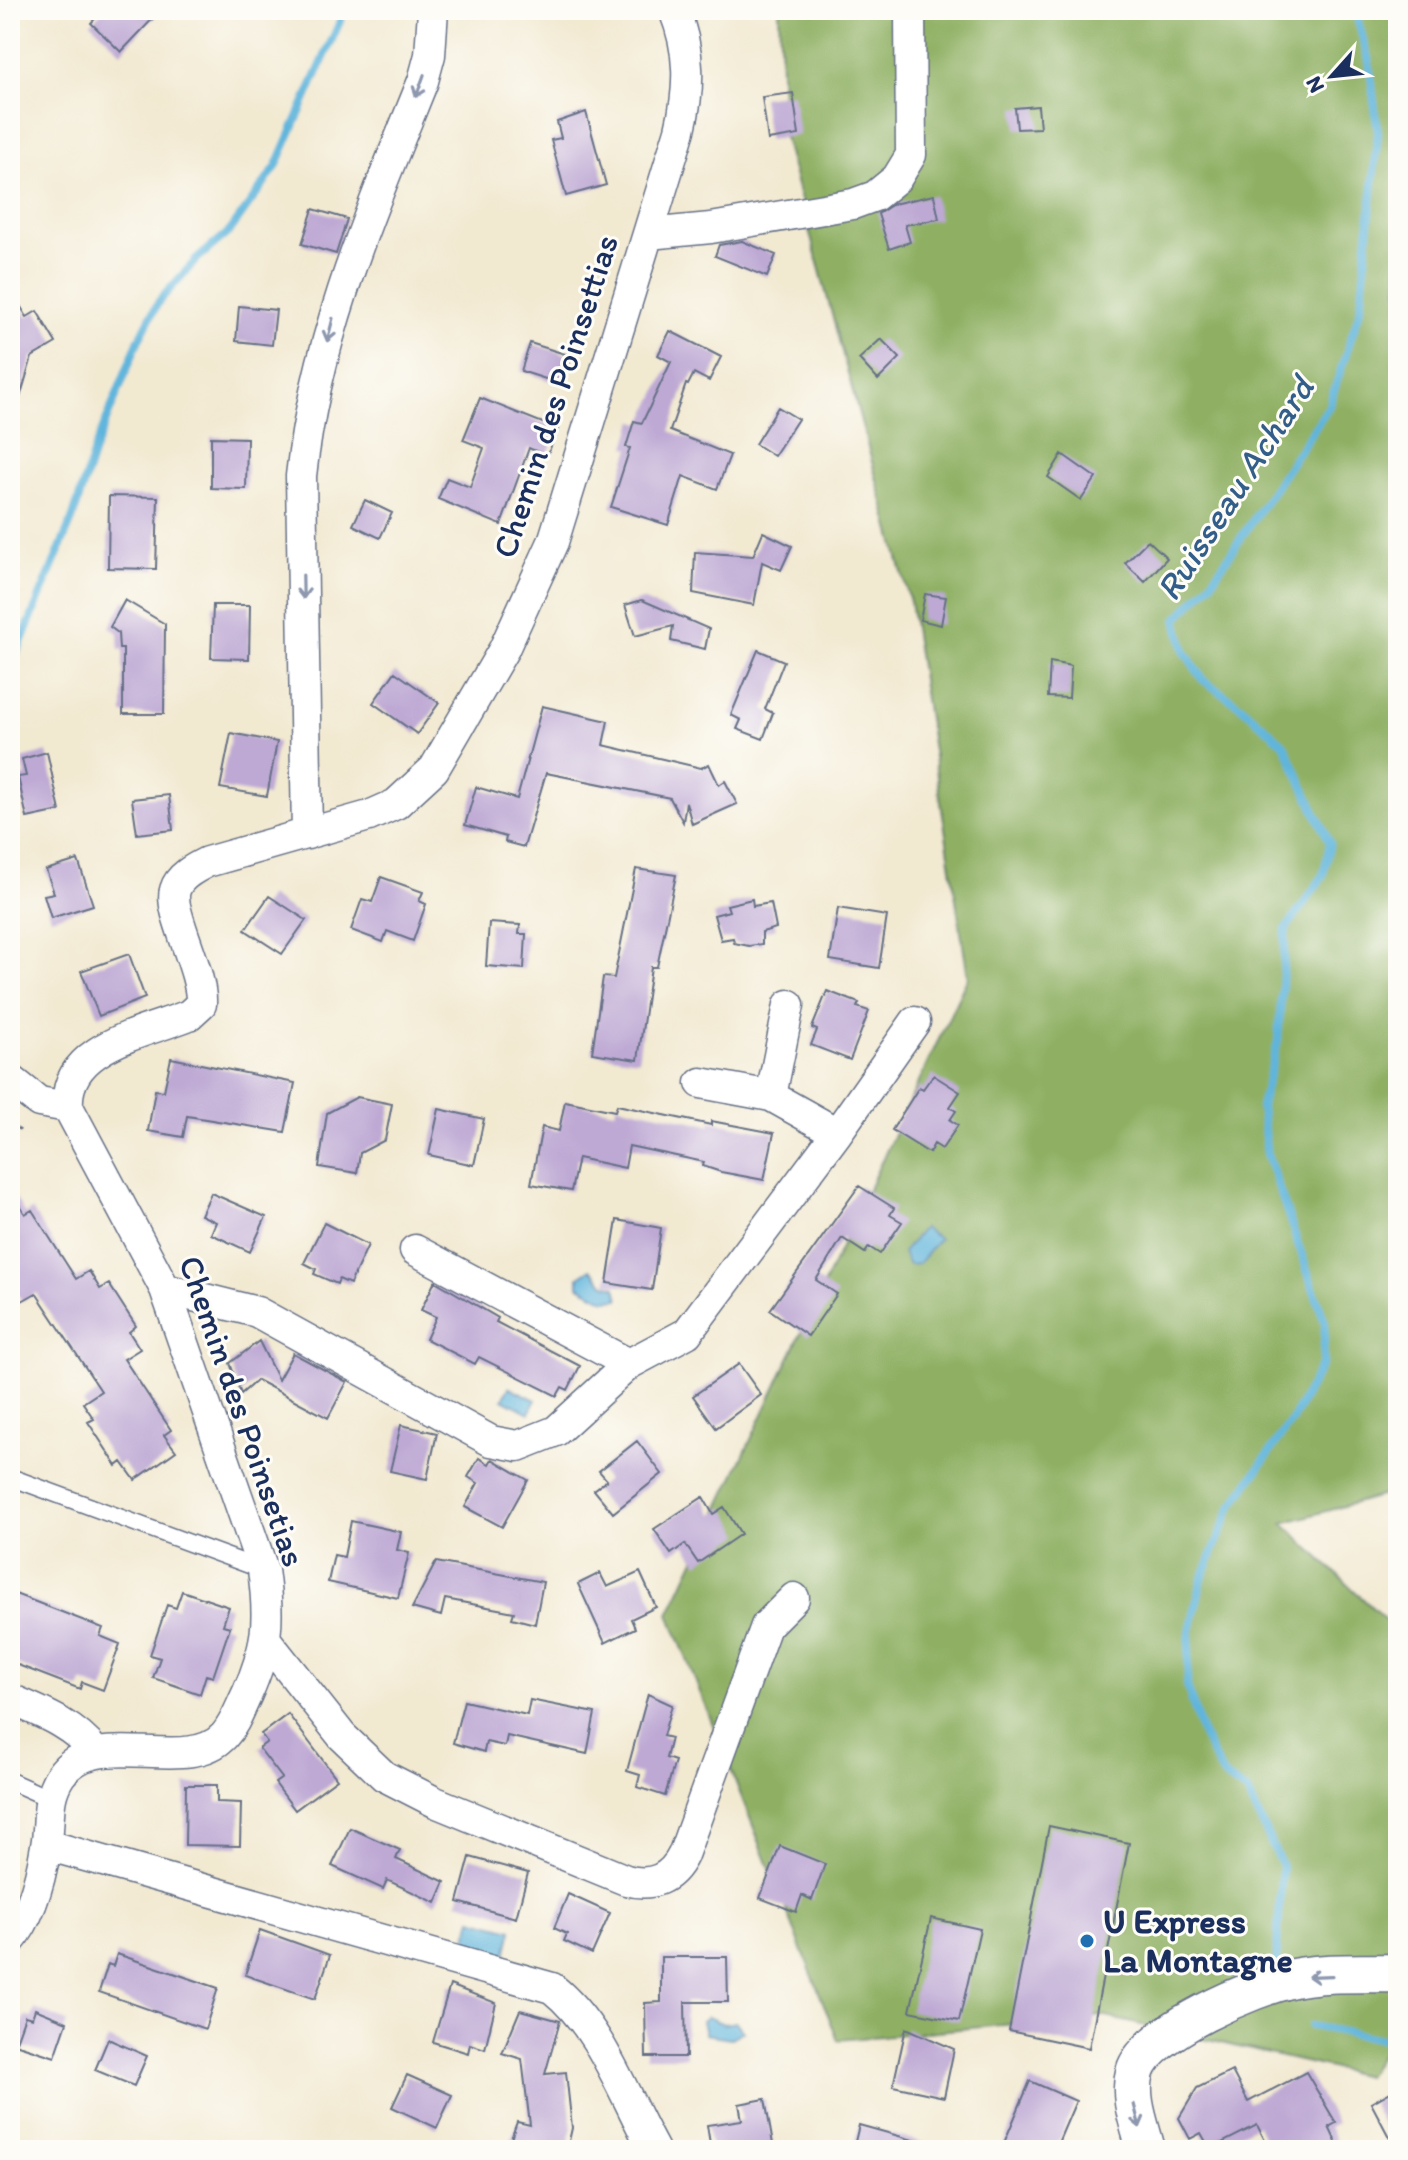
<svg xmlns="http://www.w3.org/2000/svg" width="1408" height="2160" viewBox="0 0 1408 2160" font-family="Itim,sans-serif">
<rect width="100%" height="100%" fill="#fdfcf7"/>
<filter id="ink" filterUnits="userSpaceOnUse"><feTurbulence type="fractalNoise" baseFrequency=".0125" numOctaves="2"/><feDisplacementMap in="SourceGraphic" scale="16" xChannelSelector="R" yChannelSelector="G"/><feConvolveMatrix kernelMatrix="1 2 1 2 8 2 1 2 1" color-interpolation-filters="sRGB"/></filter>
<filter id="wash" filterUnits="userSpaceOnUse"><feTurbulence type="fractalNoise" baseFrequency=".006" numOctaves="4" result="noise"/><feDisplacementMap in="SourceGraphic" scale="32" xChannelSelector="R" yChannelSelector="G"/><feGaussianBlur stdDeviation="1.8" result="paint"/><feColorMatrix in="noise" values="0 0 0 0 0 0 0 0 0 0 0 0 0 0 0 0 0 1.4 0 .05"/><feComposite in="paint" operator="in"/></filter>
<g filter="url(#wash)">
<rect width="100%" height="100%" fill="#f2e9d1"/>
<path fill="#8fb064" stroke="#557061" stroke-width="2" d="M779,10H1398V1491L1283,1523L1398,1632V2029L1366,2076L1102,2016L838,2040L669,1614L968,977L910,602L783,134Z"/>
<path fill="#60b5dc" stroke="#3e729d" stroke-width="2" d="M923,1228L939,1239L918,1264L909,1265L903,1253Z
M591,1269L605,1284L616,1287L619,1299L605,1300L579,1286V1277Z
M509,1387L536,1400L529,1413L503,1399Z
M472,1919L512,1930L506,1955L465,1944Z
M707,2017L724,2024L736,2022L743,2031L731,2038L705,2034L702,2021Z"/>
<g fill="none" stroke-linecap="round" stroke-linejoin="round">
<path stroke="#60b5dc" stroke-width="8" d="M10,669L73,517L94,451L139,339L159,301L197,259L230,231L276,167L345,10
M1276,1967L1282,1866L1247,1792L1223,1775L1202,1734L1187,1685L1190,1631L1202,1579L1231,1508L1292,1420L1323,1362L1325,1322L1267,1154L1261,1106L1278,1041L1286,929L1323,876L1330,843L1284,744L1241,706L1203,680L1185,652L1177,619L1210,584L1329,406L1361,307L1378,132L1369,61L1355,10
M1311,2026L1398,2042"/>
</g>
<g id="blocks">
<path fill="#bea9d4" d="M103,10H161L121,52L91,23Z
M793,93L799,135L768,140L762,97Z
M1038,106L1040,128L1017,129L1015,108Z
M586,112L606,185L566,196L551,140L561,138L557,122Z
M934,195L939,219L905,225L910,242L889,249L878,214L893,204Z
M313,209L347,219L336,254L302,244Z
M742,241L776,255L767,277L715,256L719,245Z
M10,289L27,317L37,311L56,343L32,357L16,411H10Z
M239,306L276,310L272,345L236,341Z
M670,331L721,357L709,381L694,373L688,385L686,384L670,431L730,455L717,489L683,476L668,525L611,507L630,448L626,447L634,421L642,423L671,362L658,355Z
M881,339L900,358L878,380L859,359Z
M530,343L571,356L561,384L521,371Z
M480,398L558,429L547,456L529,448L501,525L438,499L447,478L470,487L484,448L463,440Z
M778,407L798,419L774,456L755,444Z
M211,437L247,438L246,489L211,488Z
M1062,454L1096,478L1081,500L1048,477Z
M109,496L158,497L156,569L108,568Z
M365,500L392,513L380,538L353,525Z
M763,532L792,546L781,570L762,562L754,605L693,593L695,552L753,556Z
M1148,540L1167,558L1145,582L1125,563Z
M925,594L946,597L941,625L920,620Z
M125,600L165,624L164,714H123V649H119L118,633L110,627Z
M642,600L709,629L705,649L671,641L673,626L635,636L625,605Z
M213,605H250L249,659L211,658Z
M758,650L784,661L765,709L773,713L763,739L737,729L741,720L731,715Z
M1050,662L1071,666L1069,698L1048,697Z
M395,672L439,703L417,734L373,703Z
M542,706L608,721L603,745L701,768L709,764L719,785L725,781L737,804L692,824L686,802L683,822L670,798L546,773L524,847L505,842L506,837L465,825L476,787L517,799Z
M231,733L277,742L267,796L220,788Z
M47,752L60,811L27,818L18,777L26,776L22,759Z
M169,795L173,830L137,834L132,799Z
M78,860L93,905L51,918L44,895L54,893L46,870Z
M636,869L676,875L657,967H651L638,1060L592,1053L603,977L614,978Z
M381,877L423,892L419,901L426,904L413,941L387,931L383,942L351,930L362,899L372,902Z
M269,896L306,920L282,954L245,930Z
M752,899L753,906L771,903L776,928L762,932V944L749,946L734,943L733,938L721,940L714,915L729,911L727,905Z
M838,908L887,916L879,968L830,960Z
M489,923L520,925L519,934H526L524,969L486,966Z
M129,954L145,998L99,1016L81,971Z
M827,991L859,1003L857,1007L869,1011L850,1060L811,1045L817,1030L812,1028Z
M171,1058L295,1083L285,1132L187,1116L183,1137L148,1131L155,1090L164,1091Z
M933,1075L960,1092L950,1107L956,1111L950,1120L958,1125L942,1149L934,1144L929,1153L892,1130L919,1087L923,1089Z
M357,1097L392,1104L385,1140L360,1153L357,1173L319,1167L327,1113Z
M565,1101L615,1111L617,1105L711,1125V1121L774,1133L764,1180L721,1172L703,1166L704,1162L629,1146L625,1168L578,1158L571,1191L531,1184L542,1127L559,1131Z
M439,1109L484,1119L474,1165L429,1155Z
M859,1186L894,1208L890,1215L902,1222L880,1254L869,1247L865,1253L842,1238L816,1280L837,1294L808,1336L770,1310Z
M10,1189L25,1214L32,1210L76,1279L89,1271L100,1289L109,1284L136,1326L129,1332L140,1349L124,1359L171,1430L164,1435L176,1451L135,1480L122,1462L117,1466L88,1422L94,1419L83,1403L101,1391L36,1293L22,1301L10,1282Z
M211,1193L266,1217L250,1252L211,1234L216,1222L201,1215Z
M617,1220L661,1228L652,1290L607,1283Z
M324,1223L368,1245L350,1284L339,1279L337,1284L314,1274L316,1269L304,1263Z
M435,1281L498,1318L496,1322L580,1366L568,1390L562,1387L557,1396L479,1357L475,1364L426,1339L436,1317L421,1310Z
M259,1341L278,1380L293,1353L347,1382L328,1418L257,1380L241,1394L230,1363Z
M739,1364L761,1395L716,1428L693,1396Z
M401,1425L437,1433L427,1479L390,1471Z
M637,1441L662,1474L613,1513L594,1490L607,1480L599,1471Z
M479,1458L489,1464L492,1459L528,1480L502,1527L465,1507L478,1483L468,1477Z
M703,1497L713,1514L724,1507L741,1534L698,1563L685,1544L671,1554L654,1529Z
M351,1521L401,1532L397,1550L409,1553L398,1598L328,1582L334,1555L344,1557Z
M436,1562L543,1582L535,1624L512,1618L514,1612L445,1599L441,1616L412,1608Z
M640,1572L656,1607L631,1619L635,1628L605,1643L578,1584L600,1573L607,1587Z
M182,1591L229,1607L223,1625L230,1627L213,1677L206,1675L200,1694L153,1678L160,1658L150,1655L167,1605L176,1608Z
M10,1592L103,1628L100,1636L120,1644L103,1690L82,1682L80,1689L10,1662Z
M648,1694L672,1705L663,1736L671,1738L666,1758L675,1761L665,1796L637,1787L640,1775L627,1771Z
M530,1700L595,1713L587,1754L507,1736L505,1746L486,1742L484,1752L453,1743L464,1701L527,1715Z
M288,1714L337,1779L295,1810L275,1783L282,1778L259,1748L267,1742L261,1734Z
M186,1785H217V1802L241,1803L240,1846L185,1845Z
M1049,1826L1129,1843L1089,2048L1009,2031Z
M350,1828L400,1850L396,1859L445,1882L436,1903L387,1880L383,1889L332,1866Z
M780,1846L825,1864L812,1900L802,1895L796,1912L760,1898Z
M470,1857L528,1873L516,1918L458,1902Z
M568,1894L610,1913L592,1954L564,1941L567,1934L554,1928Z
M931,1918L980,1929L959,2021L910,2011Z
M260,1930L330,1955L315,1999L245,1975Z
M117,1954L218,1988L205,2029L99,1992L108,1964L113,1966Z
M661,1957H727L728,2002H685L686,2057H646L645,2003L661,2002Z
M450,1985L496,2003L485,2049L470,2044L468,2053L433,2042Z
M35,2009L67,2022L55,2057L15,2044L25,2016L32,2018Z
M520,2010L560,2021L545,2074L566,2072L572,2128L567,2150H507L517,2122L530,2125L522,2059L502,2053Z
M906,2028L954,2049L944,2097L893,2086Z
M108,2039L147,2056L134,2086L95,2070Z
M1232,2071L1248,2102L1306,2072L1336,2123L1329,2127L1337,2144L1326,2150H1270L1257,2125L1210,2149L1201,2133L1190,2139L1179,2118L1197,2088Z
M407,2075L452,2095L437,2128L392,2107Z
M1030,2081L1076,2101L1055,2150H1001Z
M1398,2088V2150H1396L1371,2103Z
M765,2099L774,2150H711L707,2125L742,2120L739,2104Z
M859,2125L924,2143L923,2150H853Z"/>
</g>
</g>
<g filter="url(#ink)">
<use href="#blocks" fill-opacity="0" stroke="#667086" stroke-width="2"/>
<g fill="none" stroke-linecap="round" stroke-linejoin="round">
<defs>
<path id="service" d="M10,1477L263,1570
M10,1781L48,1798"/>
<path id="minor" d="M648,234L711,228L853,204L875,196L897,178L911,155L910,10
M307,834L301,476C316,337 371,210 423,81L430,55L433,10
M10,1079L39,1102L68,1107
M701,1083L771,1096L837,1133
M771,1096L789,1005
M415,1250L629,1364
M165,1289L257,1312L491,1441L518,1446L556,1431L629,1364L687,1333L837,1133L915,1022
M266,1640L342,1736L384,1776L435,1802L626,1880C652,1887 671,1879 683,1855L766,1626L794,1598
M10,1699C43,1713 74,1725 96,1753
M47,1845L552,1988C602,2028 623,2095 654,2150
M10,1941C31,1917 41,1877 46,1846C51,1820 45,1799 60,1776C94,1724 186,1776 224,1736C235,1724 240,1708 247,1694C268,1647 270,1620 263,1570L165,1289L68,1107C63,1046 145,1033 189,1015L201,1004C203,971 168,911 175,890C179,876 195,868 207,862L369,816L396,804L434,769L504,649L553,542L680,130C690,88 691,51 674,10"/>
<path id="tertiary" d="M1146,2150C1140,2126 1128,2097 1135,2072C1146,2032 1255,1986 1294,1978C1327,1971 1365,1974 1398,1973"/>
</defs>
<use href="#service" stroke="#667086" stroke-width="19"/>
<use href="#minor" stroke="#667086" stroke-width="33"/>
<use href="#tertiary" stroke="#667086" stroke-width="41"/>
<path stroke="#667086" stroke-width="5" stroke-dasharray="2 6" stroke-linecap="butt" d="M10,1144L21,1124"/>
<use href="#service" stroke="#fff" stroke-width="16"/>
<use href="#minor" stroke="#fff" stroke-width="30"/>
<use href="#tertiary" stroke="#fff" stroke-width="38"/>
</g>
<defs><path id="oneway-shaft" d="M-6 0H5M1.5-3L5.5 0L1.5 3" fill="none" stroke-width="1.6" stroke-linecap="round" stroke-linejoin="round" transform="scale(2)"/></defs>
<g stroke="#8d97ae">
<use href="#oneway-shaft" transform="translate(420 86) rotate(110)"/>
<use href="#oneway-shaft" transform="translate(330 330) rotate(104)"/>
<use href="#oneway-shaft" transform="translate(303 587) rotate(89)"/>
<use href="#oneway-shaft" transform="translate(1320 1976) rotate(178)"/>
<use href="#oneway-shaft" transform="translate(1137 2116) rotate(76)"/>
</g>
</g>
<circle fill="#1f6fb2" stroke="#fdfcf7" stroke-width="3" cx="1087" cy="1941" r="8"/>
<g text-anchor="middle" stroke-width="6" stroke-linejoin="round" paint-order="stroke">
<g font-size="34" fill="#1b2f5e" stroke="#fdfcf7">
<text transform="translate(555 396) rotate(-72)" y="12">Chemin des Poinsettias</text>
<text transform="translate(243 1411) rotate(71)" y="12">Chemin des Poinsetias</text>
</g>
<g font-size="34" font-weight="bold" fill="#1b2f5e" stroke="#fdfcf7" text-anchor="start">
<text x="1103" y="1933">U Express<tspan x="1103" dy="39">La Montagne</tspan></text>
</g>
<g font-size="36" font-style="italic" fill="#335e8a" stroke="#fdfcf7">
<text transform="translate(1234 488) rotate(-57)" y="13">Ruisseau Achard</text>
</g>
</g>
<rect width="1408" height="2160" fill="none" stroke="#fdfcf7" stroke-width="40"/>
<g transform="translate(1332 76) rotate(243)" stroke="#fdfcf7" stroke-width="6" paint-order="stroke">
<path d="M0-6L14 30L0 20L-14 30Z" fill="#1b2f5e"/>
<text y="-12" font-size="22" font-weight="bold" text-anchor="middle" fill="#1b2f5e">N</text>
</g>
</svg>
